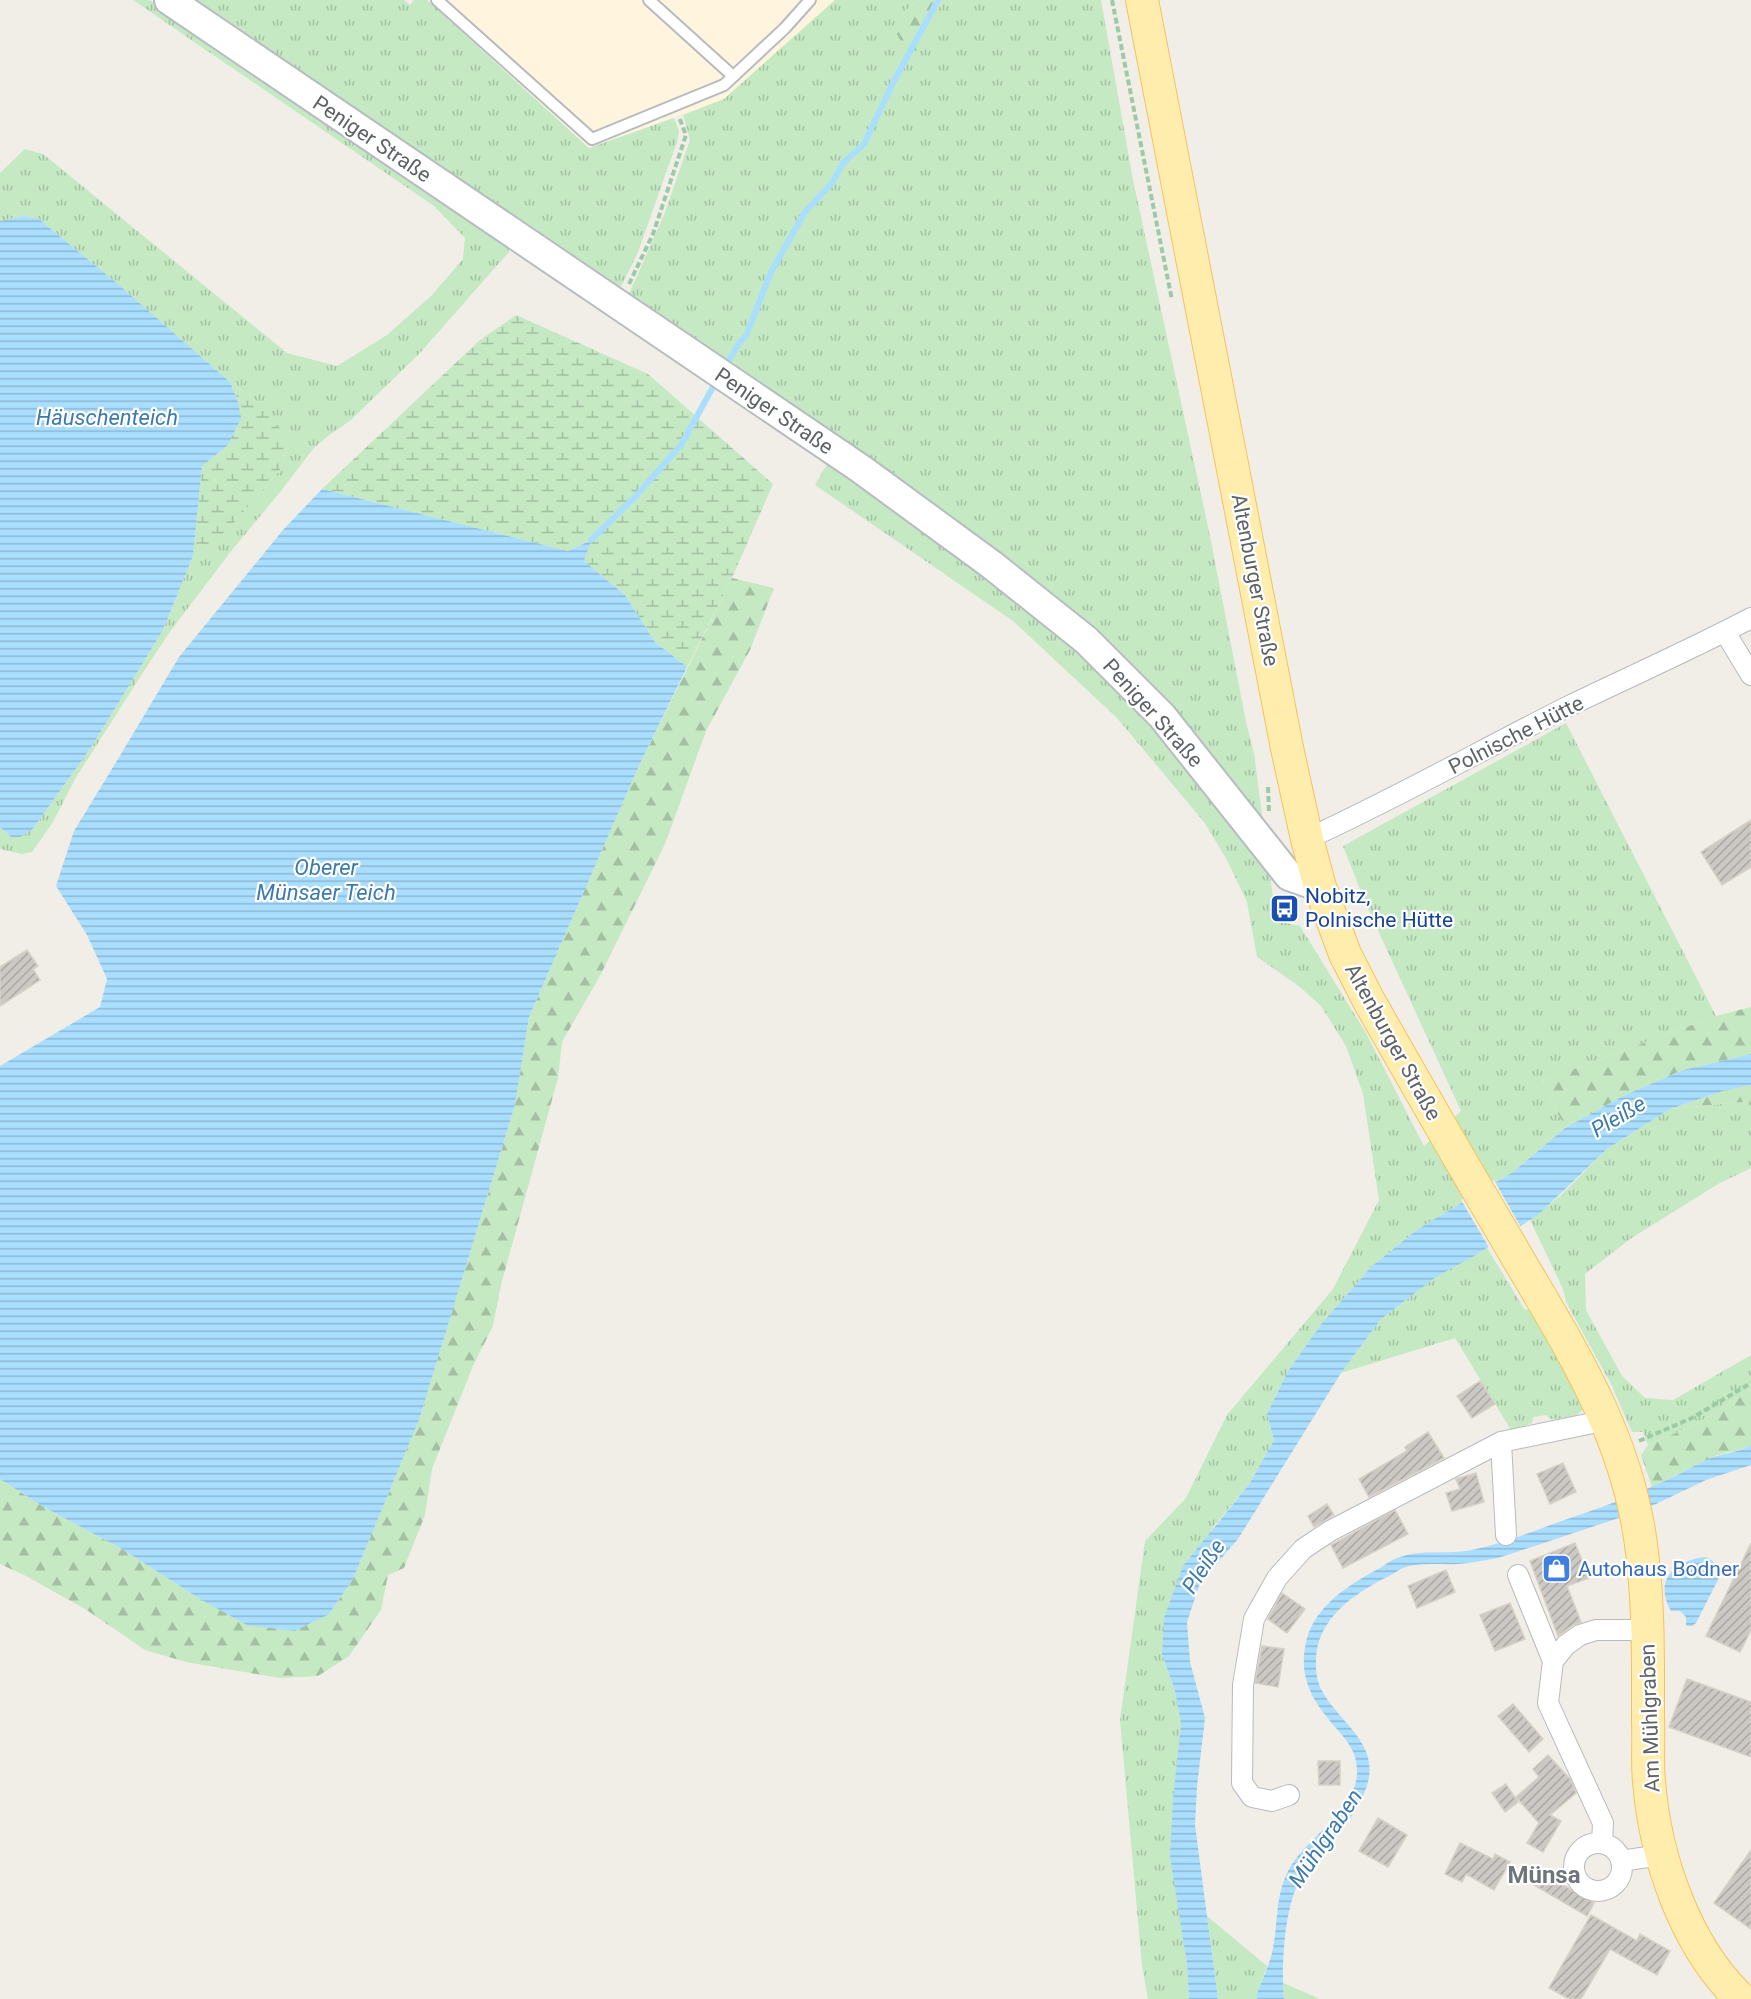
<svg xmlns="http://www.w3.org/2000/svg" width="1751" height="1999" viewBox="0 0 1751 1999" font-family="Roboto,sans-serif">
<defs>
<pattern id="grass-tufts" width="24" height="20" patternUnits="userSpaceOnUse" patternTransform="scale(1.5)"><rect width="24" height="20" fill="#c5e9c3"/><path d="M3 7l-1-3M5 7V3M7 7l1-3M15 17l-1-3M17 17v-4M19 17l1-3" fill="none" stroke="#a3c0a2"/></pattern>
<pattern id="forest-firs" width="22" height="20" patternUnits="userSpaceOnUse" patternTransform="scale(1.5)"><rect width="22" height="20" fill="#c5e9c3"/><path d="M5 1l3.5 6h-7zM16 11l3.5 6h-7z" fill="#a3c0a2"/></pattern>
<pattern id="wetland-marsh" width="20" height="14" patternUnits="userSpaceOnUse" patternTransform="scale(1.5)"><rect width="20" height="14" fill="#c5e9c3"/><path d="M1 5h8M5 5V1M11 12h8M15 12V8" fill="none" stroke="#a3c0a2"/></pattern>
<pattern id="water-rules" width="6" height="5" patternUnits="userSpaceOnUse" patternTransform="scale(1.5)"><rect width="6" height="5" fill="#a9deff"/><path d="M0 2.5h6" fill="none" stroke="#8db8d2"/></pattern>
<pattern id="building-hatch" width="6" height="6" patternUnits="userSpaceOnUse" patternTransform="scale(1.5)"><rect width="6" height="6" fill="#ccc9c4"/><path d="M-1 1l2-2M0 6l6-6M5 7l2-2" fill="none" stroke="#a9a7a3"/></pattern>
</defs>
<rect width="100%" height="100%" fill="#f1eee7"/>
<path fill="#fff5de" d="M427,0H835L724,99L589,148Z"/>
<path fill="url(#grass-tufts)" d="M133,0H150L462,213L507,245L509,252L419,354L351,420L328,436L313,449L281,491L232,550L169,633L142,674L75,779L53,822L32,852L22,854L0,849V827L11,837L32,830L92,746L163,630L193,556L217,542L280,470L288,446L259,403L230,382L119,285L39,219L24,216L0,221V173L25,149L43,154L287,353L337,366L387,335L431,296L463,259L465,238L434,206Z
M186,0H404L410,5L414,0H427L589,148L674,118L679,131L677,142L638,252L622,285L615,290Z
M835,0H919L899,16L940,6L946,0H1101L1133,180L1210,536L1246,722L1254,753L1276,921L1300,926L1366,1033L1424,1146L1461,1111L1365,902L1343,846L1566,723L1716,1016L1542,1081L1565,1128L1513,1172L1418,1229L1372,1266L1322,1323L1288,1371L1267,1414L1274,1440L1250,1483L1213,1527L1162,1654L1175,1691L1181,1724L1178,1758L1180,1913L1187,1964L1189,1999H1148L1142,1966L1120,1720L1145,1541L1186,1498L1227,1415L1333,1289L1379,1200L1363,1094L1346,1046L1321,1006L1300,987L1257,957L1247,902L1227,860L1204,822L1117,718L1013,621L815,485L838,445L628,296L664,215L690,140L683,115L724,99Z
M1751,1101V1168L1718,1184L1630,1239L1585,1274L1586,1310L1622,1376L1645,1398L1673,1400L1751,1355V1390L1694,1425L1648,1445L1643,1432H1632L1610,1382L1566,1302L1563,1289L1530,1220L1560,1196L1607,1149L1670,1109Z
M1487,1248L1525,1310L1530,1308L1585,1407C1576,1420 1564,1418 1550,1419L1546,1415L1533,1417L1532,1423L1511,1430L1455,1338L1341,1373L1381,1319L1436,1277Z
M1207,1916L1267,1966L1256,1996L1258,1999H1218Z"/>
<path fill="url(#forest-firs)" d="M919,0H946L940,6L916,51L904,46L895,31L899,16Z
M732,578L774,588L750,650L706,731L665,844L601,974L562,1042L558,1078L501,1285L493,1326L473,1366L432,1469L425,1515L404,1568L388,1575L381,1610L349,1656L318,1676L280,1678L186,1662L145,1650L85,1609L26,1576L0,1564V1479L44,1507L122,1549L200,1599L329,1614L353,1579L419,1420L515,1105L529,1017L637,770Z
M1751,1007V1054L1683,1070L1625,1095L1565,1128L1542,1081L1716,1016Z
M1751,1085V1101L1670,1109L1723,1091Z
M1751,1390V1445C1740,1452 1727,1451 1715,1456C1694,1465 1673,1477 1652,1487L1641,1455L1648,1445L1694,1425Z"/>
<path fill="url(#wetland-marsh)" d="M516,315L648,374L773,484L732,578L687,667L655,642L625,595L584,561L590,540L568,551L322,489L480,340Z
M230,382L259,403L283,432L288,446L280,470L217,542L193,556L202,466L228,445L238,402Z"/>
<path fill="#c5e9c3" d="M1283,1983L1316,1997L1319,1999H1284Z"/>
<path fill="url(#water-rules)" d="M24,216L39,219L119,285L230,382L238,402L241,418L228,445L202,466L193,556L163,630L92,746L32,830L20,837H11L0,827V221Z
M322,489L568,551L591,540L584,561L625,595L655,642L687,667L637,770L529,1017L515,1105L419,1420L353,1579L329,1614L295,1631L247,1625L200,1599L122,1549L44,1507L0,1479V1066L100,1007L107,979L87,935L56,886L74,831L118,759L179,657L283,530Z
M1751,1054V1085L1723,1091L1670,1109L1607,1149L1539,1214L1476,1255L1436,1277L1381,1319L1341,1373L1238,1539L1200,1583L1187,1622L1190,1662L1205,1718L1197,1787L1195,1825L1218,1999H1189L1187,1964L1170,1857L1173,1799L1181,1724L1175,1691L1162,1654L1164,1618L1183,1566L1250,1483L1274,1440L1267,1414L1288,1371L1322,1323L1372,1266L1418,1229L1513,1172L1565,1128L1625,1095L1683,1070Z
M1751,1445V1465L1706,1480L1656,1504L1619,1518L1498,1558C1485,1560 1471,1563 1458,1564C1440,1565 1420,1562 1403,1568C1397,1571 1390,1576 1383,1579C1351,1596 1315,1621 1316,1663C1316,1672 1317,1681 1321,1689C1339,1724 1384,1744 1365,1791C1353,1824 1323,1847 1303,1875C1284,1902 1281,1967 1284,1999H1258L1256,1996C1261,1982 1268,1968 1272,1953C1279,1924 1274,1893 1291,1866C1309,1836 1358,1808 1357,1771C1357,1752 1348,1742 1336,1728C1313,1702 1298,1678 1306,1642C1314,1606 1350,1584 1380,1568C1386,1564 1393,1559 1400,1557C1423,1549 1449,1555 1472,1550C1497,1545 1521,1536 1545,1527C1581,1514 1617,1503 1651,1487C1671,1479 1689,1468 1708,1459C1722,1453 1739,1453 1751,1445Z
M1706,1557C1715,1561 1718,1566 1720,1576L1696,1623L1692,1626H1686V1617L1680,1611H1671C1653,1580 1675,1560 1706,1557Z"/>
<path fill="#f1eee7" d="M1494,1180L1522,1229L1490,1249L1461,1200Z"/>
<g fill="none" stroke-linecap="round" stroke-linejoin="round">
<path stroke="#a9deff" stroke-width="6" d="M728,362L739,343L746,336L771,272L805,212L832,183L843,163L864,144L894,81L938,0
M591,540L635,497L681,445L713,387"/>
</g>
<path fill="url(#building-hatch)" stroke="#d6d0c5" stroke-width="1.5" d="M1751,820V867L1722,885L1701,852Z
M27,950L38,966L33,969L40,980L0,1006V967Z
M1480,1381L1495,1404L1472,1418L1457,1396Z
M1428,1432L1444,1458L1369,1497L1359,1479L1407,1451L1405,1447Z
M1563,1463L1576,1492L1550,1504L1537,1474Z
M1476,1473L1484,1502L1452,1511L1446,1493L1460,1489L1456,1479Z
M1327,1504L1334,1515L1314,1527L1308,1516Z
M1395,1510L1408,1534L1343,1568L1331,1545Z
M1575,1543L1589,1578L1567,1586L1581,1622L1573,1625L1558,1636L1530,1561Z
M1751,1543V1630L1740,1652L1706,1636Z
M1446,1570L1455,1592L1417,1608L1408,1586Z
M1282,1593L1305,1609L1287,1633L1268,1619Z
M1510,1603L1525,1639L1495,1651L1480,1615Z
M1262,1646L1284,1649L1278,1687L1255,1683Z
M1687,1679L1751,1702V1757L1669,1727Z
M1513,1704L1543,1739L1529,1752L1498,1716Z
M1548,1755L1570,1779L1576,1793L1550,1815L1561,1821L1543,1852L1527,1843L1539,1823L1516,1797L1539,1777L1533,1769Z
M1318,1761H1340V1785H1319Z
M1506,1784L1518,1802L1505,1812L1492,1793Z
M1378,1818L1407,1835L1388,1867L1359,1851Z
M1460,1843L1493,1859L1495,1854L1510,1862L1494,1890L1466,1874L1462,1882L1445,1874Z
M1751,1850V1929L1714,1903Z
M1529,1865L1594,1903L1587,1916L1522,1878Z
M1591,1915L1637,1941L1640,1934L1670,1951L1657,1975L1610,1949L1581,1999H1569L1549,1988Z"/>
<g fill="none" stroke-linecap="round" stroke-linejoin="round">
<defs>
<path id="lane" d="M437,0L592,139L724,85L785,28L810,0
M649,0L733,76"/>
<path id="street" d="M1725,632L1751,675
M1307,839C1397,798 1483,749 1571,705C1631,676 1692,649 1751,618
M1501,1442L1506,1535
M1518,1575L1553,1661
M1289,1795L1272,1801L1252,1797L1242,1783L1243,1685L1254,1619L1277,1578L1303,1549L1330,1531L1501,1442L1607,1420
M1574 1867a24 24 0 1 1 48 0a24 24 0 1 1-48 0Z
M1602,1843L1603,1823L1548,1703L1553,1661L1566,1645L1580,1635L1596,1630H1648
M1621,1861L1661,1855"/>
<path id="secondary" d="M169,0L861,469L992,565L1086,640L1162,716L1289,876L1320,887"/>
<path id="primary" d="M1142,0L1287,748L1307,839L1320,887L1345,954L1369,1001C1414,1080 1459,1159 1506,1238C1565,1340 1628,1431 1642,1552C1649,1608 1648,1665 1648,1721C1649,1741 1647,1762 1649,1781C1655,1857 1685,1946 1741,1999"/>
</defs>
<use href="#lane" stroke="#b7babe" stroke-width="14"/>
<use href="#street" stroke="#b7babe" stroke-width="22"/>
<use href="#secondary" stroke="#b8bcc1" stroke-width="32"/>
<use href="#primary" stroke="#f6c25b" stroke-width="34"/>
<path stroke="#9ccaa7" stroke-width="4" stroke-dasharray="6 3" stroke-linecap="butt" d="M1112,0L1172,300
M629,284L653,234L686,135L679,117
M1268,787L1269,812
M1639,1441L1692,1418L1751,1383"/>
<use href="#lane" stroke="#fff" stroke-width="10"/>
<use href="#street" stroke="#fff" stroke-width="20"/>
<use href="#secondary" stroke="#fff" stroke-width="28"/>
<use href="#primary" stroke="#ffedae" stroke-width="32"/>
</g>
<defs>
<symbol id="bus-square" viewBox="-11 -11 22 22"><rect x="-9" y="-9" width="18" height="18" rx="4" fill="#1a4fb4" stroke="#fff"/><path d="M-5-6H5V4H4V6H2V4H-2V6H-4V4H-5ZM-3.5-4V0h7V-4ZM-3.5 1.2v1.5H-2V1.2ZM2 1.2v1.5H3.5V1.2Z" fill="#fff"/></symbol>
<symbol id="shop-square" viewBox="-11 -11 22 22"><rect x="-9" y="-9" width="18" height="18" rx="4" fill="#3f7fe0" stroke="#fff"/><path d="M-5-2.5h2.3a2.7 3.5 0 0 1 5.4 0H5L5.5 6h-11ZM-1.5-2.5h3a1.5 2.3 0 0 0-3 0Z" fill="#fff"/></symbol>
</defs>
<g fill-rule="evenodd">
<use href="#bus-square" x="1268" y="892" width="33" height="33"/>
<use href="#shop-square" x="1540" y="1552" width="33" height="33"/>
</g>
<g text-anchor="middle" stroke-width="4.5" stroke-linejoin="round" paint-order="stroke">
<g font-size="21" fill="#5e6368" stroke="#fff">
<text transform="translate(372 139) rotate(34)" y="7">Peniger Straße</text>
<text transform="translate(774 411) rotate(34)" y="7">Peniger Straße</text>
<text transform="translate(1255 580) rotate(79)" y="7">Altenburger Straße</text>
<text transform="translate(1153 713) rotate(48)" y="7">Peniger Straße</text>
<text transform="translate(1516 735) rotate(-27)" y="7">Polnische Hütte</text>
<text transform="translate(1393 1042) rotate(61)" y="7">Altenburger Straße</text>
<text transform="translate(1650 1718) rotate(-92)" y="7">Am Mühlgraben</text>
</g>
<g font-size="21" fill="#164399" stroke="#fff" text-anchor="start">
<text x="1305" y="903">Nobitz,<tspan x="1305" dy="24">Polnische Hütte</tspan></text>
</g>
<g font-size="21" fill="#366cbe" stroke="#fff" text-anchor="start">
<text x="1578" y="1576">Autohaus Bodner</text>
</g>
<g font-size="22" font-style="italic" fill="#3d7aad" stroke="#fff">
<text x="107" y="425">Häuschenteich</text>
<text x="326" y="875">Oberer<tspan x="326" dy="25">Münsaer Teich</tspan></text>
<text transform="translate(1618 1116) rotate(-31)" y="8">Pleiße</text>
<text transform="translate(1203 1566) rotate(-57)" y="8">Pleiße</text>
<text transform="translate(1325 1838) rotate(-56)" y="8">Mühlgraben</text>
</g>
<g font-size="24" font-weight="bold" fill="#6f757a" stroke="#fff">
<text x="1544" y="1883">Münsa</text>
</g>
</g>
</svg>
